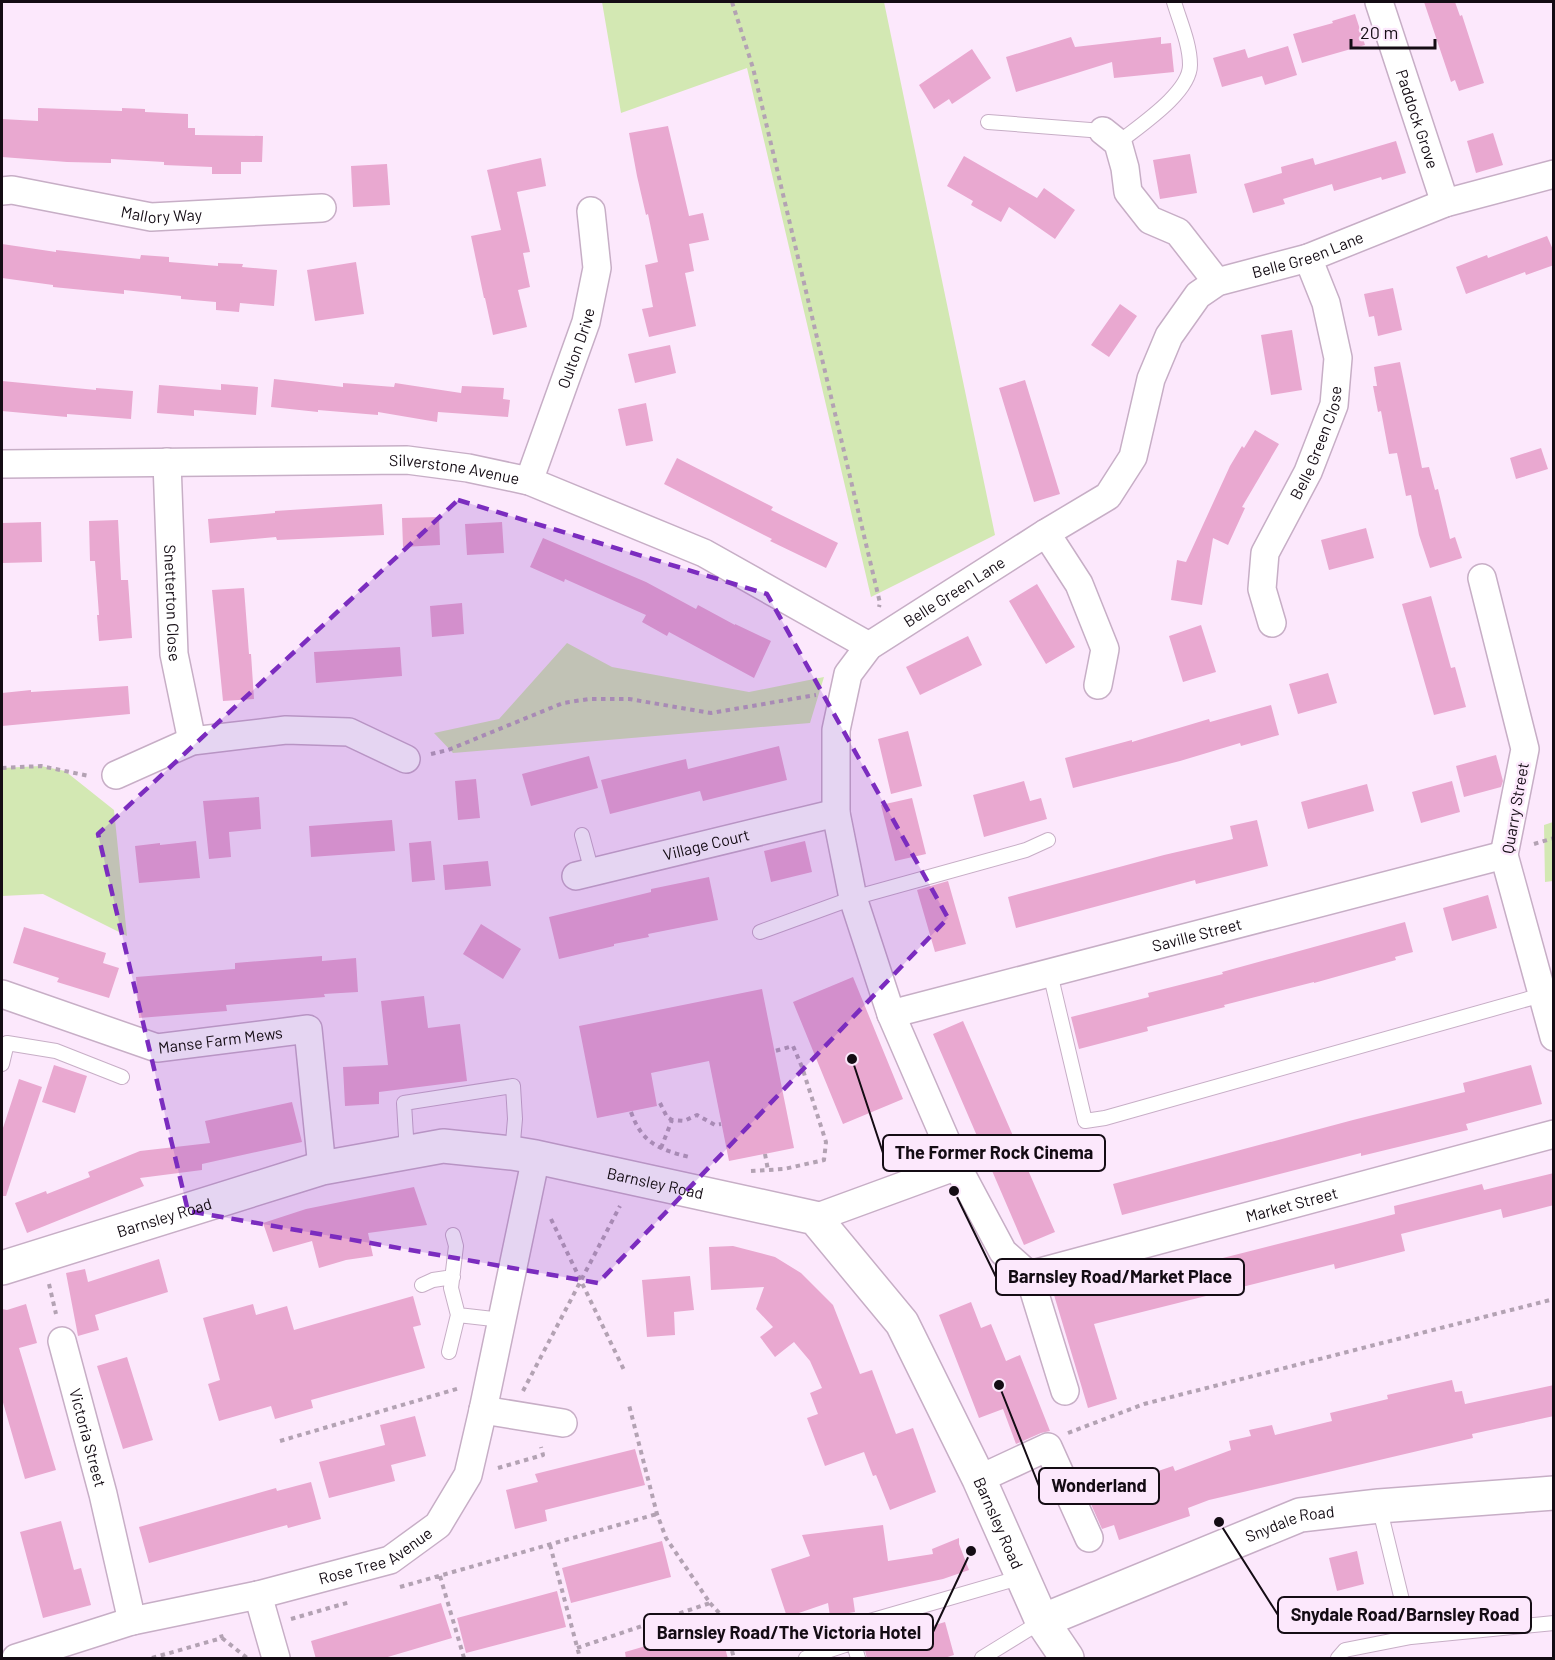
<svg xmlns="http://www.w3.org/2000/svg" width="1555" height="1660" viewBox="0 0 1555 1660" font-family="Barlow,sans-serif">
<rect width="100%" height="100%" fill="#fce8fc"/>
<path fill="#d3e8b3" d="M602,2H884L995,535L871,597L747,68L621,113Z
M567,643L612,667L749,692L824,677L810,723L453,753L434,733L499,719Z
M41,766L65,771L114,810L127,936L43,894L2,896V768Z
M1553,822V881L1545,882L1544,825Z"/>
<path fill="#e9a8d0" d="M1424,2H1455L1460,16L1462,15L1484,83L1459,91L1455,80L1451,82Z
M1355,14L1365,45L1302,63L1293,34L1333,23L1332,21Z
M1071,37L1075,47L1161,37V44L1171,43L1174,72L1114,78L1112,62L1016,92L1006,57Z
M1288,46L1297,75L1265,85L1262,76L1222,87L1213,58L1245,49L1248,58Z
M972,49L991,78L952,104L949,99L934,109L919,85Z
M38,108L122,111V108L145,109V112L188,114V128H195V135L263,136L262,162H241V174H212V167L164,165V162L111,159V163L67,162L2,157V119L38,121Z
M668,126L689,216L703,213L709,240L689,244L694,271L685,273L696,326L649,337L642,309L653,307L645,265L658,262L648,214L646,215L637,176L629,133Z
M1493,133L1503,165L1476,173L1467,141Z
M1396,141L1406,173L1382,180L1381,177L1334,191L1332,184L1283,199L1285,204L1253,213L1244,184L1282,173L1281,167L1313,158L1315,165Z
M1190,154L1197,193L1160,199L1153,160Z
M964,156L1037,198L1044,188L1075,210L1055,239L1009,207L1001,222L971,205L973,201L947,186Z
M541,158L546,186L517,192L530,252L523,253L530,287L518,290L527,327L493,335L485,298H484L471,236L501,230L487,170Z
M387,164L390,205L353,207L351,166Z
M1547,236L1554,252V265L1526,275L1525,272L1466,294L1456,267L1487,255L1488,258Z
M2,244L56,252V250L140,259L141,255L169,257V262L218,266V263L243,264L242,267L277,270L274,306L240,303L239,312L216,310V302L181,299V296L124,290V294L53,287V285L2,278Z
M356,262L364,314L315,321L307,270Z
M1393,288L1402,330L1378,336L1374,316L1369,317L1364,294Z
M1120,304L1137,316L1109,357L1091,345Z
M1292,330L1302,390L1271,395L1261,335Z
M670,345L676,373L635,383L628,354Z
M1400,362L1422,468L1429,467L1435,490L1438,489L1450,539L1455,537L1462,558L1430,568L1419,535L1411,495L1406,496L1397,453L1389,454L1381,411L1378,412L1373,386H1377L1374,367Z
M274,379L343,387V383L394,387L395,383L461,393L462,386L504,388L503,399L510,400L508,417L438,412L437,422L378,412V415L318,410V412L271,407Z
M1025,380L1060,494L1034,502L999,388Z
M2,381L96,390V388L133,391L131,419L67,414V417L2,411Z
M221,384L258,387L256,415L194,410V416L157,413L159,385L221,390Z
M646,403L653,441L626,446L618,409Z
M1255,430L1279,444L1242,507L1245,508L1228,545L1213,538L1202,605L1171,600L1177,560L1186,562L1230,466L1242,446L1244,448Z
M1541,448L1548,469L1516,479L1510,458Z
M677,458L773,507L771,510L838,543L826,568L770,541L772,539L664,484Z
M382,504L384,535L277,540L276,537L210,543L208,519L275,513V511Z
M439,517L440,545L403,547L402,518Z
M118,520L121,580H128L132,638L99,641L97,615H99L95,561H90L89,521Z
M41,522L42,562L2,563V523Z
M502,522L504,553L467,555L465,524Z
M1366,528L1374,558L1329,570L1321,540Z
M543,538L646,582L696,609L698,605L735,625V624L771,641L754,678L669,632L667,636L642,622L646,615L565,579L564,582L530,567Z
M1037,584L1075,647L1046,664L1009,601Z
M244,588L249,654H251L254,699L223,701L212,590Z
M1431,596L1451,668L1455,667L1466,707L1434,715L1402,604Z
M462,603L464,634L432,637L430,606Z
M1201,625L1216,672L1183,682L1169,636Z
M968,636L982,665L920,695L906,667Z
M400,647L402,676L316,683L314,652Z
M1328,673L1337,703L1298,714L1289,684Z
M128,686L130,714L2,726V693L31,690V692Z
M1271,705L1279,735L1241,746L1240,743L1180,761L1073,788L1065,758L1132,740V742L1209,719L1210,722Z
M908,731L922,786L891,794L878,739Z
M779,746L787,780L703,801L700,791L610,814L601,780L686,759L688,769Z
M1496,755L1503,781L1501,787L1464,797L1456,766Z
M589,756L598,788L531,806L522,774Z
M476,779L480,818L458,820L455,781Z
M1024,781L1030,801L1041,798L1047,819L984,837L973,795Z
M1452,781L1460,812L1421,823L1412,792Z
M1367,784L1374,811L1308,829L1301,802Z
M259,797L261,829L229,832L231,857L209,859L203,801Z
M912,798L926,854L895,861L881,805Z
M392,820L395,851L311,857L309,826Z
M1257,820L1268,866L1196,884L1195,880L1016,928L1008,897L1164,855L1233,839L1230,826Z
M196,841L200,878L139,883L135,846L160,843V845Z
M431,841L435,880L412,882L409,843Z
M805,841L812,872L771,882L764,851Z
M488,861L491,886L445,890L443,865Z
M709,877L718,920L648,934L649,937L614,944V946L559,959L549,917L651,892V889Z
M948,881L966,944L935,952L917,890Z
M1488,895L1497,928L1452,941L1443,908Z
M1405,922L1413,952L1395,957L1396,960L1314,983V982L1224,1005L1225,1007L1147,1027L1148,1031L1079,1049L1071,1017L1149,997L1148,993L1223,974L1222,972Z
M481,924L521,949L503,979L463,954Z
M24,927L106,953L103,963L119,968L109,998L57,982L59,978L13,963Z
M322,956V961L356,958L358,992L324,994L325,997L226,1005L227,1011L139,1018L136,977L235,969V963Z
M853,977L903,1099L843,1124L793,1002Z
M762,989L794,1148L729,1161L709,1061L651,1073L657,1106L597,1118L579,1026Z
M424,996L428,1028L460,1024L467,1081L379,1092V1104L345,1106L343,1067L388,1065L381,1001Z
M963,1021L1055,1232L1024,1245L933,1034Z
M54,1065L87,1076L75,1113L42,1102Z
M1531,1065L1542,1104L1466,1124L1468,1130L1361,1156V1153L1122,1215L1113,1184L1353,1120L1465,1092L1463,1083Z
M19,1079L42,1087L6,1196H2V1131Z
M292,1102L302,1142L202,1164V1170L140,1178L144,1186L27,1233L15,1203L46,1191L47,1194L90,1177L88,1172L140,1151L210,1143L205,1121Z
M1554,1173V1205L1503,1218L1501,1209L1401,1234L1405,1251L1335,1269L1334,1264L1094,1324L1117,1399L1088,1408L1054,1295L1083,1286L1085,1293L1357,1224L1395,1214L1394,1206L1482,1184L1484,1190Z
M414,1187L427,1225L368,1233L373,1256L346,1260L319,1268L312,1241L273,1252L263,1223L306,1209Z
M733,1246L775,1257L801,1273L833,1305L860,1374L872,1370L896,1434L913,1428L936,1492L890,1510L876,1475L873,1476L864,1452L825,1466L807,1418L818,1414L810,1393L822,1388L810,1361L794,1342L775,1357L760,1337L773,1327L756,1309L764,1287L711,1290L709,1247Z
M159,1259L168,1292L95,1315L99,1330L78,1336L66,1273L85,1269L88,1282Z
M690,1276L694,1310L674,1312L675,1335L647,1337L642,1280Z
M413,1296L421,1325L413,1327L425,1368L311,1400L313,1408L275,1419L271,1406L219,1421L208,1384L220,1380L203,1318L253,1304L256,1315L287,1306L294,1330Z
M971,1302L981,1328L991,1324L1006,1361L1020,1355L1050,1431L1041,1433L1016,1444L1003,1409L979,1418L939,1315Z
M26,1304L37,1343L19,1348L56,1470L25,1479L2,1399V1309L7,1310Z
M127,1357L153,1440L123,1449L97,1366Z
M1452,1380L1455,1392L1462,1391L1465,1404L1554,1385V1416L1472,1434L1473,1438L1209,1500L1188,1508L1190,1516L1119,1540L1114,1525L1102,1529L1087,1495L1173,1466L1175,1471L1231,1450L1229,1441L1251,1436L1249,1430L1272,1425L1275,1435L1332,1421L1330,1413L1388,1399L1387,1395Z
M415,1416L426,1456L391,1465L395,1481L329,1498L319,1462L385,1445L380,1425Z
M635,1449L645,1485L545,1510L547,1521L515,1529L506,1490L538,1482L535,1474Z
M311,1482L321,1519L288,1528L287,1525L149,1563L139,1527L276,1488L277,1491Z
M61,1521L74,1570L81,1568L91,1605L43,1618L20,1532Z
M883,1525L888,1561L933,1554L932,1549L959,1538V1544L969,1570L943,1579L853,1598L855,1612L830,1616L828,1603L787,1617L771,1569L810,1556L802,1535Z
M662,1541L671,1577L571,1603L562,1568Z
M1357,1551L1364,1584L1337,1591L1329,1558Z
M557,1591L566,1627L466,1653L457,1618Z
M441,1603L452,1638L381,1659H316L311,1641Z
M945,1622L954,1655L941,1659H867L864,1646Z
M719,1625L728,1659H626L625,1652Z"/>
<g fill="none" stroke-linecap="round" stroke-linejoin="round">
<defs>
<path id="service" d="M988,122L1103,131
M1118,143C1139,126 1190,93 1190,65C1190,44 1180,22 1174,2
M582,835L592,872
M760,932L853,898L1026,850L1048,840
M1050,973L1085,1121L1105,1118L1542,995
M2,1064L7,1043L56,1051L122,1077
M407,1153L404,1103L513,1086L515,1119L512,1153
M453,1235L456,1246L451,1288L458,1315L502,1320
M422,1285L433,1280L453,1277
M449,1352L458,1315
M1379,1506L1411,1637
M806,1658L854,1642
M858,1658L849,1627L1022,1577
M982,1658L1042,1621
M1338,1658L1345,1650L1411,1637L1554,1623"/>
<g id="minor">
<path id="s1" d="M1379,2L1445,203"/>
<path d="M1103,131L1118,143L1125,168L1128,192L1150,220L1178,232L1217,282"/>
<path id="s2" d="M2,191L12,190L151,217L322,208"/>
<path id="s3" d="M167,462L174,654L192,741"/>
<path id="s4" d="M2,464L407,460L468,468L529,481L704,553L869,646"/>
<path id="s5" d="M529,481L586,322L597,268L591,211"/>
<path d="M1046,533L1079,584L1105,649L1098,685"/>
<path d="M1482,578L1525,749L1504,855L1554,1037"/>
<path id="s6" d="M1272,623L1262,589L1265,553L1308,472L1334,405L1338,358L1326,303L1308,258"/>
<path d="M116,775L192,741L286,730L349,732L406,759"/>
<path id="s7" d="M576,876L836,813"/>
<path id="s8" d="M2,994L157,1048L308,1029L322,1168"/>
<path id="s9" d="M891,1014L1504,855"/>
<path d="M815,1218L957,1166"/>
<path id="s10" d="M1029,1275L1003,1252L957,1166L891,1014L853,898L836,813V730L848,674L869,646L1046,533L1108,496L1133,457L1151,379L1169,336L1198,295L1217,282L1308,258L1445,203L1554,174"/>
<path id="s11" d="M1029,1275L1554,1134"/>
<path d="M1029,1275L1065,1391"/>
<path id="s12" d="M62,1341L103,1494L132,1621"/>
<path d="M483,1410L563,1423"/>
<path d="M979,1479L1048,1447L1089,1538"/>
<path d="M258,1595L276,1658"/>
<path id="s13" d="M16,1658L132,1621L258,1595L390,1560L438,1525L468,1475L483,1410L536,1157"/>
</g>
<g id="tertiary">
<path id="s14" d="M2,1268L322,1168L443,1146L512,1153L536,1157L815,1218L902,1323L979,1479L1042,1621L1067,1658"/>
<path id="s15" d="M1042,1621L1300,1515L1379,1506L1554,1493"/>
</g>
</defs>
<use href="#service" stroke="#c7aec6" stroke-width="16"/>
<use href="#minor" stroke="#c7aec6" stroke-width="30"/>
<use href="#tertiary" stroke="#c7aec6" stroke-width="36"/>
<path stroke="#b3a2b3" stroke-width="4" stroke-dasharray="4.5 4.5" stroke-linecap="butt" d="M732,2L753,68L880,603L879,607
M431,754L448,750L563,703L589,699H629L711,713L816,695
M2,768L41,766L89,776
M1534,844L1554,838
M660,1103L667,1117L672,1120
M631,1112C642,1143 658,1149 689,1157
M661,1148L672,1120L684,1121L697,1115L715,1125L721,1124
M765,1154L768,1170
M751,1171L784,1169L824,1160L826,1142L802,1067L793,1046L775,1051
M551,1219L624,1370
M49,1284L56,1314
M523,1391L620,1206
M1068,1433L1144,1404L1554,1299
M280,1441L460,1388
M498,1468L543,1455L541,1447
M550,1545L580,1658
M440,1576L464,1658
M400,1587L657,1514
M710,1603L722,1616L734,1658
M291,1619L350,1602
M222,1638L247,1658
M577,1648L710,1603L666,1538L657,1514L629,1405
M152,1658L222,1638L220,1631"/>
<use href="#service" stroke="#fff" stroke-width="14"/>
<use href="#minor" stroke="#fff" stroke-width="27"/>
<use href="#tertiary" stroke="#fff" stroke-width="33"/>
</g>
<path fill="#7b2cbf" fill-opacity="0.2" stroke="#7b2cbf" stroke-width="4.5" stroke-dasharray="12 8" stroke-linejoin="round" d="M458,500L767,594L948,918L598,1283L188,1211L98,834Z"/>
<g text-anchor="middle" stroke-width="5" stroke-linejoin="round" paint-order="stroke">
<g font-size="16" fill="#140c14" stroke="#fce8fc">
<text dy="6" stroke="none"><textPath href="#s1" startOffset="123">Paddock Grove</textPath></text>
<text dy="6" stroke="none"><textPath href="#s2" startOffset="162">Mallory Way</textPath></text>
<text dy="6" stroke="none"><textPath href="#s10" startOffset="1305">Belle Green Lane</textPath></text>
<text dy="6" stroke="none"><textPath href="#s5" startOffset="141">Oulton Drive</textPath></text>
<text dy="6" stroke="none"><textPath href="#s6" startOffset="194">Belle Green Close</textPath></text>
<text dy="6" stroke="none"><textPath href="#s4" startOffset="453">Silverstone Avenue</textPath></text>
<text dy="6" stroke="none"><textPath href="#s10" startOffset="783">Belle Green Lane</textPath></text>
<text dy="6" stroke="none"><textPath href="#s3" startOffset="141">Snetterton Close</textPath></text>
<text transform="translate(1515 808) rotate(-80)" y="6">Quarry Street</text>
<text dy="6" stroke="none"><textPath href="#s7" startOffset="134">Village Court</textPath></text>
<text dy="6" stroke="none"><textPath href="#s9" startOffset="316">Saville Street</textPath></text>
<text dy="6" stroke="none"><textPath href="#s8" startOffset="228">Manse Farm Mews</textPath></text>
<text dy="6" stroke="none"><textPath href="#s14" startOffset="674">Barnsley Road</textPath></text>
<text dy="6" stroke="none"><textPath href="#s11" startOffset="272">Market Street</textPath></text>
<text dy="6" stroke="none"><textPath href="#s14" startOffset="170">Barnsley Road</textPath></text>
<text dy="6" stroke="none"><textPath href="#s12" startOffset="100">Victoria Street</textPath></text>
<text dy="6" stroke="none"><textPath href="#s14" startOffset="1196">Barnsley Road</textPath></text>
<text dy="6" stroke="none"><textPath href="#s15" startOffset="267">Snydale Road</textPath></text>
<text dy="6" stroke="none"><textPath href="#s13" startOffset="375">Rose Tree Avenue</textPath></text>
</g>
</g>
<path fill="none" stroke="#140c14" stroke-width="2" d="M852 1059L883 1153M954 1191L996 1277M999 1385L1039 1486M1219 1522L1278 1615M971 1551L933 1632"/>
<g fill="#140c14" stroke="#fce8fc" stroke-width="2">
<circle cx="852" cy="1059" r="6"/>
<circle cx="954" cy="1191" r="6"/>
<circle cx="999" cy="1385" r="6"/>
<circle cx="1219" cy="1522" r="6"/>
<circle cx="971" cy="1551" r="6"/>
</g>
<g fill="#fce8fc" stroke="#140c14" stroke-width="2">
<rect x="883" y="1135" width="222" height="36" rx="6"/>
<rect x="996" y="1259" width="248" height="36" rx="6"/>
<rect x="1039" y="1468" width="120" height="36" rx="6"/>
<rect x="1278" y="1597" width="253" height="36" rx="6"/>
<rect x="644" y="1614" width="289" height="36" rx="6"/>
</g>
<g font-size="18" text-anchor="middle" font-weight="bold" fill="#140c14">
<text x="994" y="1159">The Former Rock Cinema</text>
<text x="1120" y="1283">Barnsley Road/Market Place</text>
<text x="1099" y="1492">Wonderland</text>
<text x="1405" y="1621">Snydale Road/Barnsley Road</text>
<text x="789" y="1639">Barnsley Road/The Victoria Hotel</text>
</g>
<rect width="1555" height="1660" fill="none" stroke="#140c14" stroke-width="6"/>
<path d="M1351 39v9h84v-9" fill="none" stroke="#140c14" stroke-width="3"/>
<text x="1360" y="39" font-size="18" fill="#140c14" stroke="#fce8fc" stroke-width="4.5" paint-order="stroke">20 m</text>
</svg>
